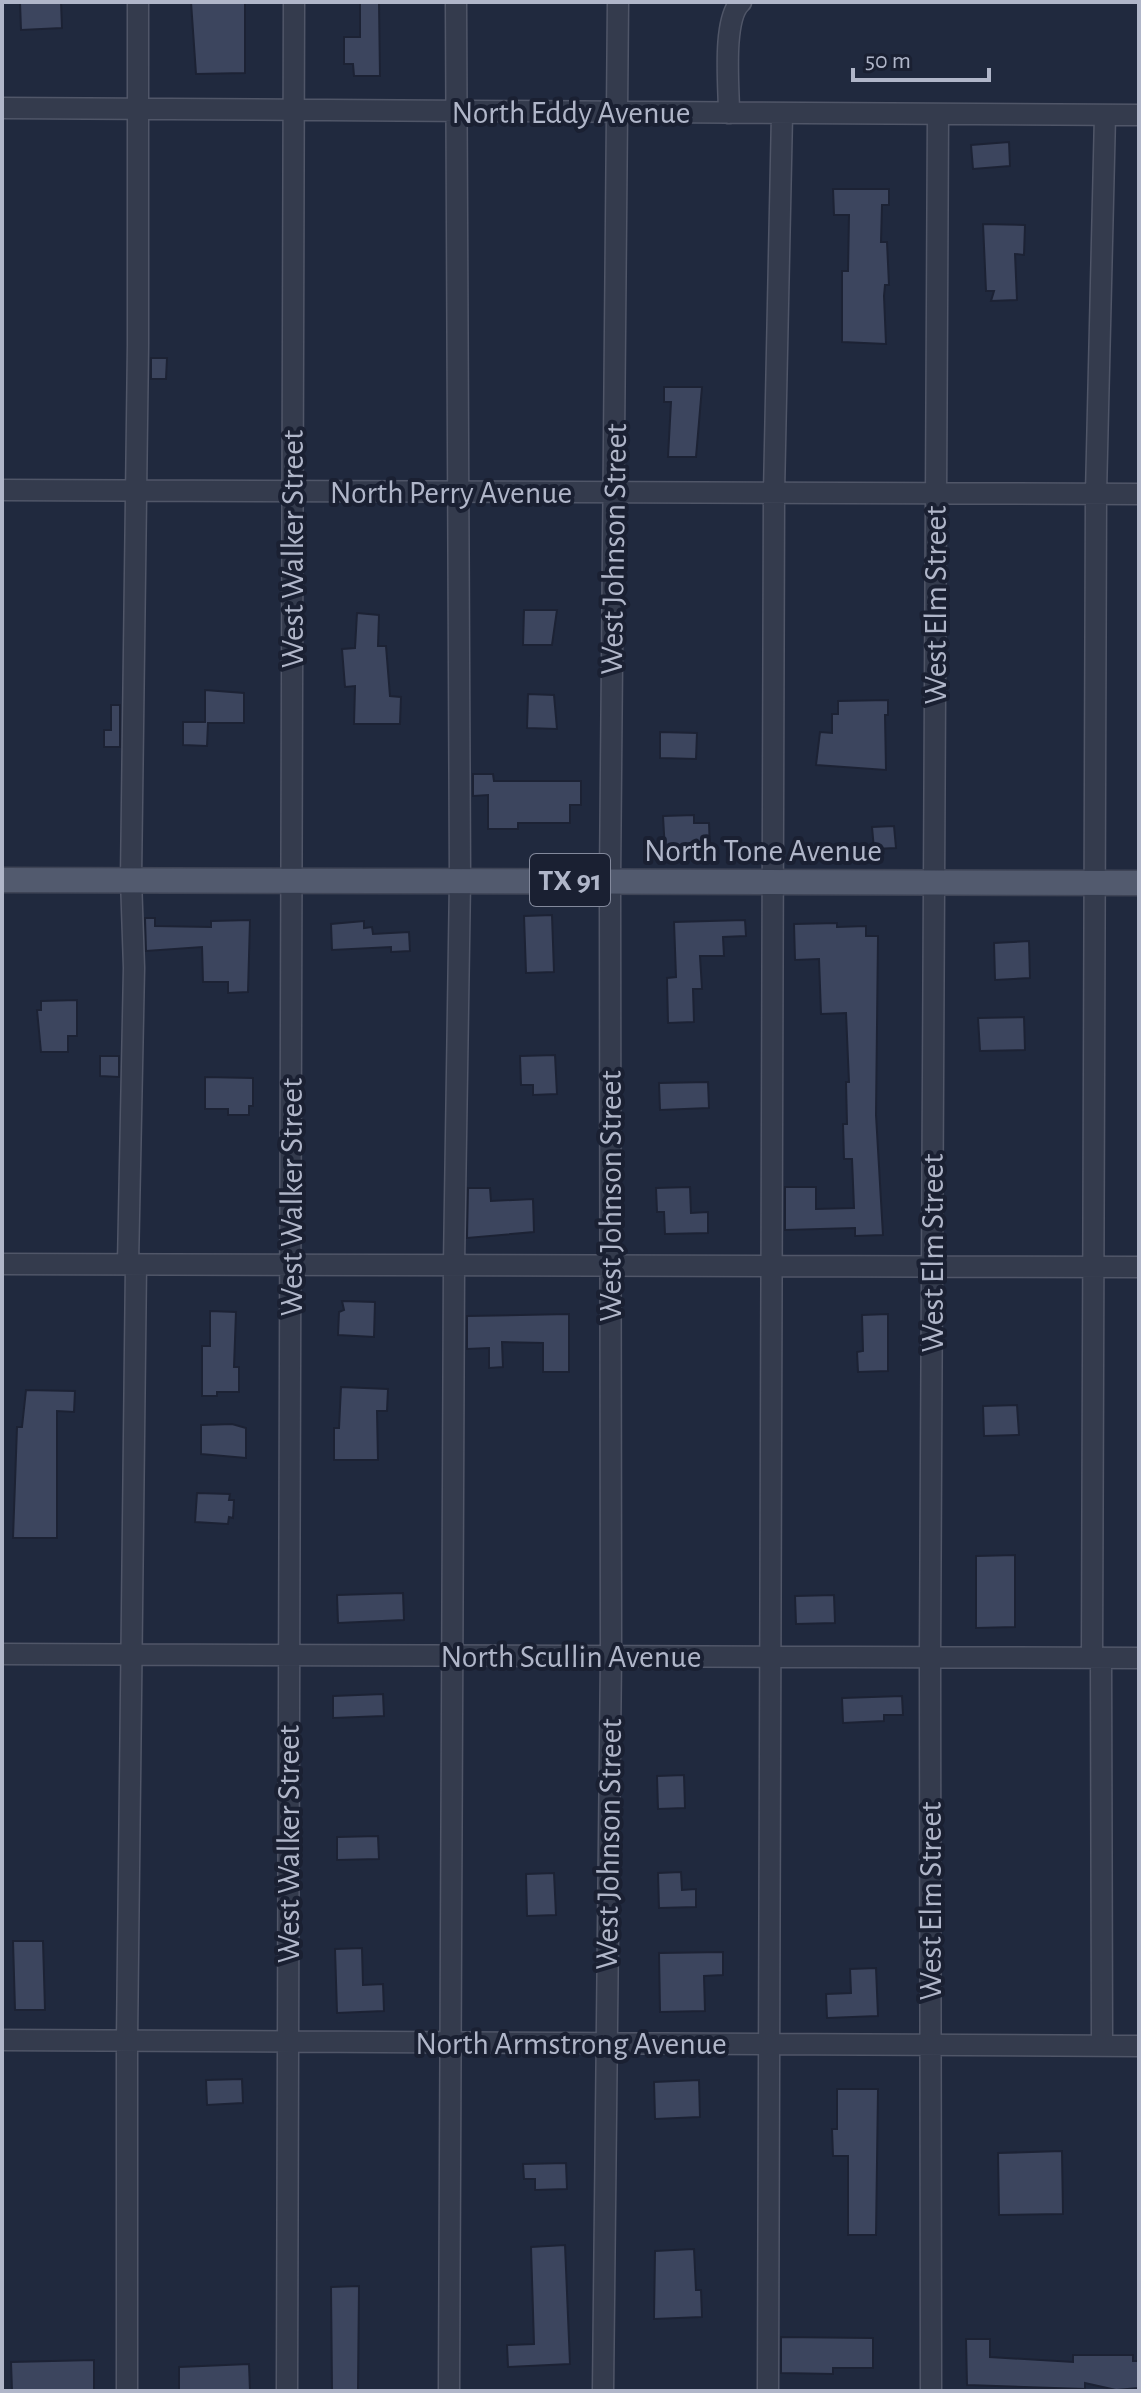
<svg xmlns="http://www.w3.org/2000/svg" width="1141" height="2393" viewBox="0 0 1141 2393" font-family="'Alegreya Sans',sans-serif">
<rect width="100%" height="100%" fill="#20293e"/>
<path fill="#3c455e" stroke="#1c2234" stroke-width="2" d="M20,2H61L62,28L21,30Z
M191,2H245V73L196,74Z
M360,2H379L380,76H354L353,64H344V37H360Z
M1009,142L1010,166L973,169L971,145Z
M833,189H889V205H882L881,242H887L889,285H885L884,296L886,344L842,342V271H848L849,215H834Z
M983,224L1025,225L1024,255L1015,254L1017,300L991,301L994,291H986Z
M151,358H167L166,379H151Z
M664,387H702L696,457H668L671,402H664Z
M524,610H557L552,645H523Z
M357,613L379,615L378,646H386L390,696L401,697L400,724H354L355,686L345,687L342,649L355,648Z
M205,690L244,693V723H208L207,746L183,745V722H205Z
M528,694L554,695L557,729L527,728Z
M888,700V715H885L886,770L816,765L820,732L832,733V714H838V701Z
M111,705H120V747H104V730H111Z
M660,732L697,733L696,759L660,758Z
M473,774H493L494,781H581V805H570V823H518V829H488V795L473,796Z
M694,815V823H709L710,850L665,851L663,816Z
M894,826L896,848L874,849L872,827Z
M552,915L554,972L526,973L524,916Z
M145,918H155V926L211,927V921L250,920L248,992L228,993V982H203L202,947L146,951Z
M745,920L746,936L723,937L724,956H700L702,989H693L694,1022L668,1023L667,978L676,977L674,922Z
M364,921V928L372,927L373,934L409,932L410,951L391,952V947L332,950L331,924Z
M837,923V927L866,926V936H878L876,1115L883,1235L855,1236V1228L785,1230V1187H816V1209L854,1208L852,1159H844L843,1124H847L846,1082H849L846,1013L821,1014L819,959L795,960L794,924Z
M1029,941L1030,978L995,980L994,943Z
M77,1000V1036H68V1052H41L37,1010H41V1001Z
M1024,1017L1025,1050L980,1051L978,1018Z
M555,1055L557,1094L533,1095V1085H521L520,1056Z
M100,1056H119V1077L100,1076Z
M205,1077L253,1078V1106H249V1115H228V1109H205Z
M708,1082L709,1108L660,1110L659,1083Z
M690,1187L691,1213L708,1212V1233L665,1234L664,1212H657L656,1188Z
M468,1188H490L491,1201L533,1199L534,1232L467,1238Z
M342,1301L375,1302L374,1337L338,1335L339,1312L344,1310Z
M210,1311L236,1312L234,1367H239V1392H217V1396H202V1346H210Z
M569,1314V1372H543V1343L502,1342L503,1367L489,1368V1348L467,1349V1316Z
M888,1314V1371L858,1372L857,1352L863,1351L862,1315Z
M341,1387L388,1389L387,1411H377L378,1460H334V1428H339Z
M26,1390L75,1391L74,1412L57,1411V1538H13L17,1427H22Z
M1017,1405L1019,1435L984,1436L983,1406Z
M232,1424L246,1428V1458L201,1454V1425Z
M197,1493L230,1494L229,1500H234L233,1518L229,1517L228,1524L195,1522Z
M1015,1555V1627L976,1628V1556Z
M403,1593L404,1620L338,1623L337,1595Z
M834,1595L835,1623L796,1624L795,1596Z
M383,1694L384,1716L333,1718V1696Z
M902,1696L903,1715H884V1721L843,1723L842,1698Z
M684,1775L685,1808L658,1809L657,1776Z
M378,1836L379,1859L337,1860V1837Z
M681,1872L682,1890L696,1889V1907L659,1908L658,1873Z
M554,1873L556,1915L527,1916L526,1874Z
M13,1941H43L45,2010H15Z
M362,1948L363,1985L383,1984L384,2011L337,2013L335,1949Z
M723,1952V1975L704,1976L705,2011L660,2012L659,1953Z
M876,1968L878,2016L827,2018L826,1994L851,1993L850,1969Z
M242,2079L243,2103L207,2105L206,2080Z
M699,2080L700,2117L655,2119L654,2082Z
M837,2089H878L876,2235H848V2156H833L832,2129H837Z
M1062,2151L1063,2214L999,2215L998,2153Z
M566,2163L567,2189L535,2190V2179H524L523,2164Z
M565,2245L570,2364L508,2367L507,2345L534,2344L531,2247Z
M694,2249L696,2290H701L702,2317L654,2319L655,2251Z
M359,2286L358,2391H332L331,2287Z
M781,2337L873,2338V2368H833V2374L781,2373Z
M966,2339H990V2357L1073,2362V2355H1133V2361H1139V2388L1116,2390L1085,2383V2389L967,2385Z
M94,2360V2391H12L11,2362Z
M249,2364L250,2391H179V2367Z"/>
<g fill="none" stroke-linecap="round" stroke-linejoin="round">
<defs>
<path id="minor" d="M2,108L1139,115
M729,113C729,88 722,19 741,2
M2,490L1139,494
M2,1264L1139,1267
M128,1264L134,968L131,879L138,345V2
M2,1654L1139,1658
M1092,1658L1096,494L1105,115
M1101,1658L1102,2046
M2,2040L1139,2046
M127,2391V2041L136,1264
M287,2391L294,2
M449,2391L454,1265L460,880L456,2
M603,2391L611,1656L610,881L618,2
M768,2391L774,493L782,114
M931,2391L930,1657L938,114"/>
<path id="major" d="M2,880L1139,883"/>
</defs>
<use href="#minor" stroke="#505668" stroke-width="23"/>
<use href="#major" stroke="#3e4456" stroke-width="27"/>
<use href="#minor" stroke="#343b4d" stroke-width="20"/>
<use href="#major" stroke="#525a6e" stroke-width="24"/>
</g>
<g text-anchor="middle" stroke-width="8" stroke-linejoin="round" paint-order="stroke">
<rect fill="#1a2032" stroke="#83899c" stroke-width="2" x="530" y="854" width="80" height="52" rx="6"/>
<g font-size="30" font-weight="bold" fill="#b0b6c9">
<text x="570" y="890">TX 91</text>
</g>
<g font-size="32" fill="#b0b6c9" stroke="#1a2032">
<text x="571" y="123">North Eddy Avenue</text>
<text x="451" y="503">North Perry Avenue</text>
<text transform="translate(292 549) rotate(-90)" y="11">West Walker Street</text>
<text transform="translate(613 549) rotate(-89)" y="11">West Johnson Street</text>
<text transform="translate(935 605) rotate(-90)" y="11">West Elm Street</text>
<text x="763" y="861">North Tone Avenue</text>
<text transform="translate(610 1196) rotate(-90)" y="11">West Johnson Street</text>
<text transform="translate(291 1197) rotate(-90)" y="11">West Walker Street</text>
<text transform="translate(932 1253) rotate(-90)" y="11">West Elm Street</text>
<text x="571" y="1667">North Scullin Avenue</text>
<text transform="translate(288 1844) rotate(-90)" y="11">West Walker Street</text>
<text transform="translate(608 1844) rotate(-89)" y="11">West Johnson Street</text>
<text transform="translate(930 1901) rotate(-90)" y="11">West Elm Street</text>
<text x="571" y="2054">North Armstrong Avenue</text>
</g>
</g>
<rect width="1141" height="2393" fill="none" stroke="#b0b6c9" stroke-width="8"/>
<path d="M853 68v12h136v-12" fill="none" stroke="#b0b6c9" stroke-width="4"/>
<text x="865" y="68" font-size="24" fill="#b0b6c9" stroke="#1a2032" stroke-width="6" paint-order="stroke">50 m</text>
</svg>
